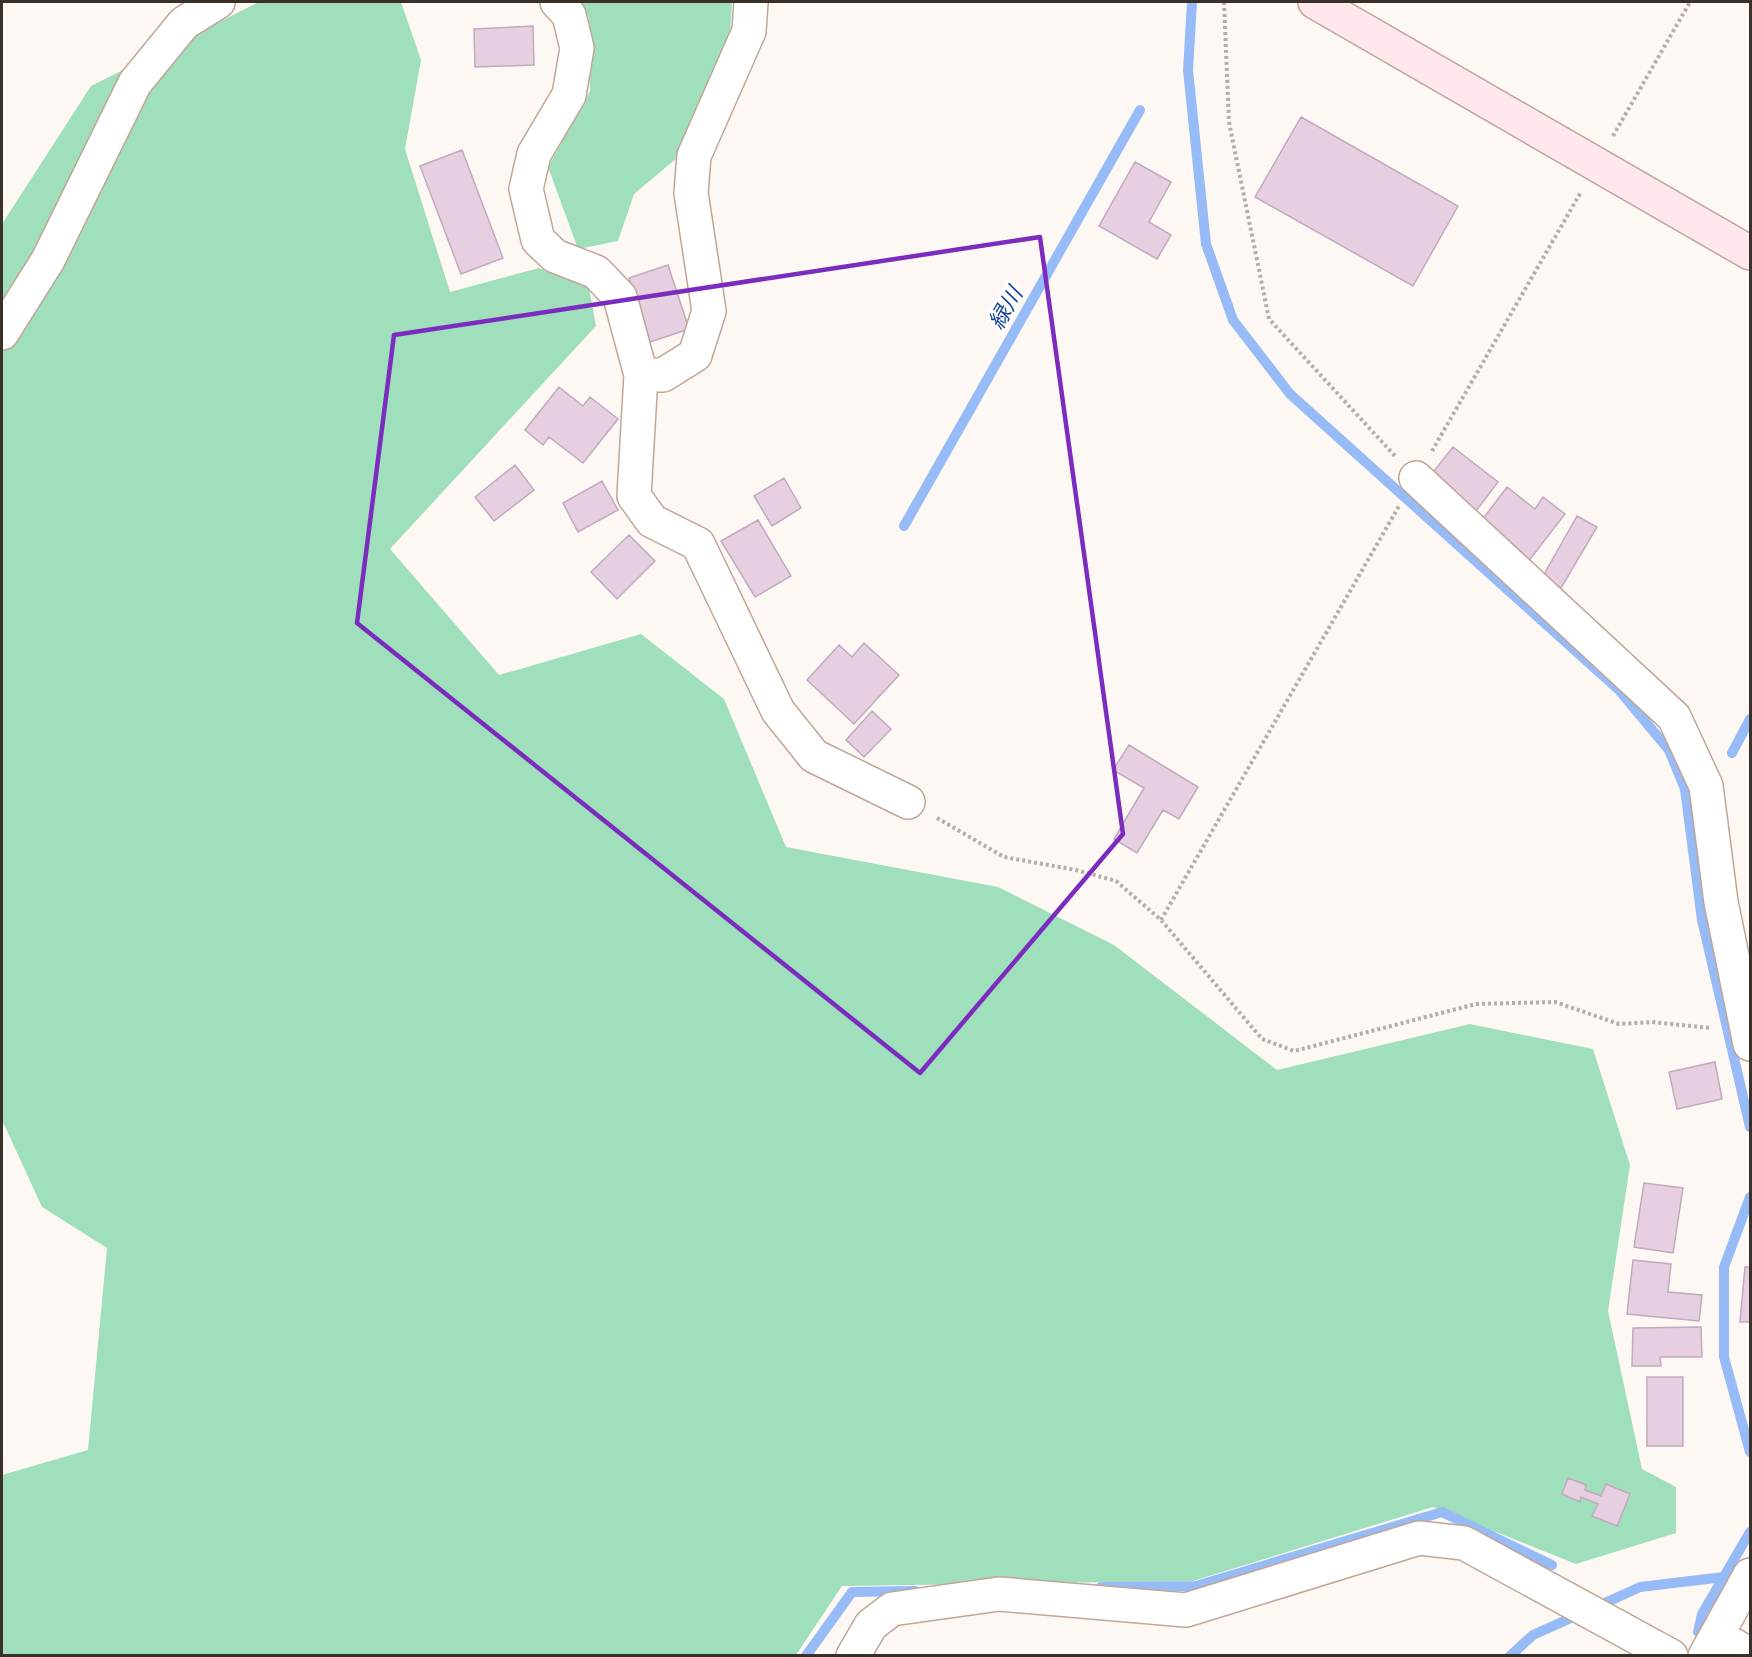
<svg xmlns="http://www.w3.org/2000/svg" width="1752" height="1657" viewBox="0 0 1752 1657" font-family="Quicksand,'Noto Sans JP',sans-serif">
<rect width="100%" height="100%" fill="#fef8f5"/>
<path fill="#9fdfbc" d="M259,2H401L421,60L405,149L450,292L539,268L589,288L596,326L390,549L499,675L641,634L724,699L786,847L998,887L1114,945L1277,1070L1470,1024L1593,1049L1630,1165L1608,1311L1642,1469L1676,1487V1533L1576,1564L1433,1507L1193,1581L842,1586L796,1655H2V1475L88,1450L107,1248L42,1207L2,1120V224L91,86Z
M580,2H732L730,36L684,152L634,194L618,241L578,249L548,167L590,91L589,18Z"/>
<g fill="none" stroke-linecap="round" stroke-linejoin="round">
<path stroke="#96bbf6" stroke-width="10" d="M1192,2L1188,70L1206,244L1233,320L1290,394L1619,690L1669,750L1685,789L1702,920L1750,1127
M904,526L1140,110
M1732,753L1750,719
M1750,1197L1724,1267V1357L1750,1452
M1101,1587L1196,1586L1442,1512L1552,1565
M1596,1607L1640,1587L1724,1577
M1707,1645L1698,1632L1702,1614L1750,1532
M806,1656L852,1592L915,1591
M1510,1656L1533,1635L1582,1613"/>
</g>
<path fill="#e7cfe2" stroke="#c1aabd" stroke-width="1.5" d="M533,26L534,65L475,67L474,29Z
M1301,117L1458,206L1413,286L1255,197Z
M462,150L503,258L461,274L420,166Z
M1135,162L1171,182L1149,222L1171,235L1157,259L1099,226Z
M668,265L689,329L650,342L629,278Z
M559,387L583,406L590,397L618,419L583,463L549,437L543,445L525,430Z
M1453,447L1498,482L1476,511L1430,476Z
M515,465L534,490L494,521L475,497Z
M784,478L801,508L772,526L754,496Z
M602,481L618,510L578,532L563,503Z
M1507,487L1535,509L1543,497L1565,514L1528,562L1479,524Z
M1577,516L1597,527L1561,588L1542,578Z
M758,520L791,576L755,597L721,541Z
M629,535L655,561L617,599L591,572Z
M864,643L899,675L854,724L807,680L839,645L852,657Z
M872,711L891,729L864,757L846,740Z
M1129,745L1198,787L1179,819L1163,810L1137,853L1114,839L1144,788L1113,770Z
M1715,1062L1722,1099L1677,1109L1669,1072Z
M1644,1183L1683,1188L1673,1253L1634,1247Z
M1633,1260L1671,1264L1668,1292L1702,1295L1699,1321L1627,1314Z
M1745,1267H1750V1322H1740Z
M1701,1327L1702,1357H1660L1661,1366H1632L1633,1328Z
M1647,1377H1683V1446H1647Z
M1568,1478L1586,1485L1585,1490L1601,1496L1606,1484L1630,1494L1617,1526L1592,1516L1598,1504L1581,1497L1580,1502L1562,1494Z"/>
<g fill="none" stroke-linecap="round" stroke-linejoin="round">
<defs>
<path id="street" d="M557,2L569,15L577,48L569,95L534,154L526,189L538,240L555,256L596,272L620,297L641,375H663L695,355L709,311L691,193L694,156L749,31L751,2
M2,333L48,260L135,83L184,23L218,2
M641,375L634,496L652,521L698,544L778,711L814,756L908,802
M1416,478L1674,717L1706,786L1721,902L1750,1044
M1717,1635L1750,1655
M853,1656L871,1625L892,1609L999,1594L1186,1610L1419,1538L1464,1543L1671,1656
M1705,1656L1750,1575"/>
<path id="secondary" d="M1315,2L1750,253"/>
</defs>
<use href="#street" stroke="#c1a698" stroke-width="36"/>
<use href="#secondary" stroke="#c1a698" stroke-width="36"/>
<path stroke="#b5ada9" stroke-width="4" stroke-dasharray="3 3" stroke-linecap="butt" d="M1224,2L1229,122L1269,319L1395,456
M1613,136L1690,2
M1432,451L1581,192
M937,818L1004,857L1076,870L1116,881L1161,920L1262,1039L1294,1051L1476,1004L1555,1002L1619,1024L1652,1022L1711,1028
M1161,920L1399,506"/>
<use href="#street" stroke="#fff" stroke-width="33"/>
<use href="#secondary" stroke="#fee8ee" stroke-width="33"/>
</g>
<path fill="none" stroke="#7b2cbf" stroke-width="4.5" stroke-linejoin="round" d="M1040,237L1123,834L920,1073L357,623L394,335Z"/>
<g text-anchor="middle" stroke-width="6" stroke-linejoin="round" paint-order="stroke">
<g font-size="22" font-style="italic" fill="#0e4296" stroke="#fff">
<text transform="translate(1005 308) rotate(-60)" y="8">緑川</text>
</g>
</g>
<rect width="1752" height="1657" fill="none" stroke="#3a302a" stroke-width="6"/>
</svg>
